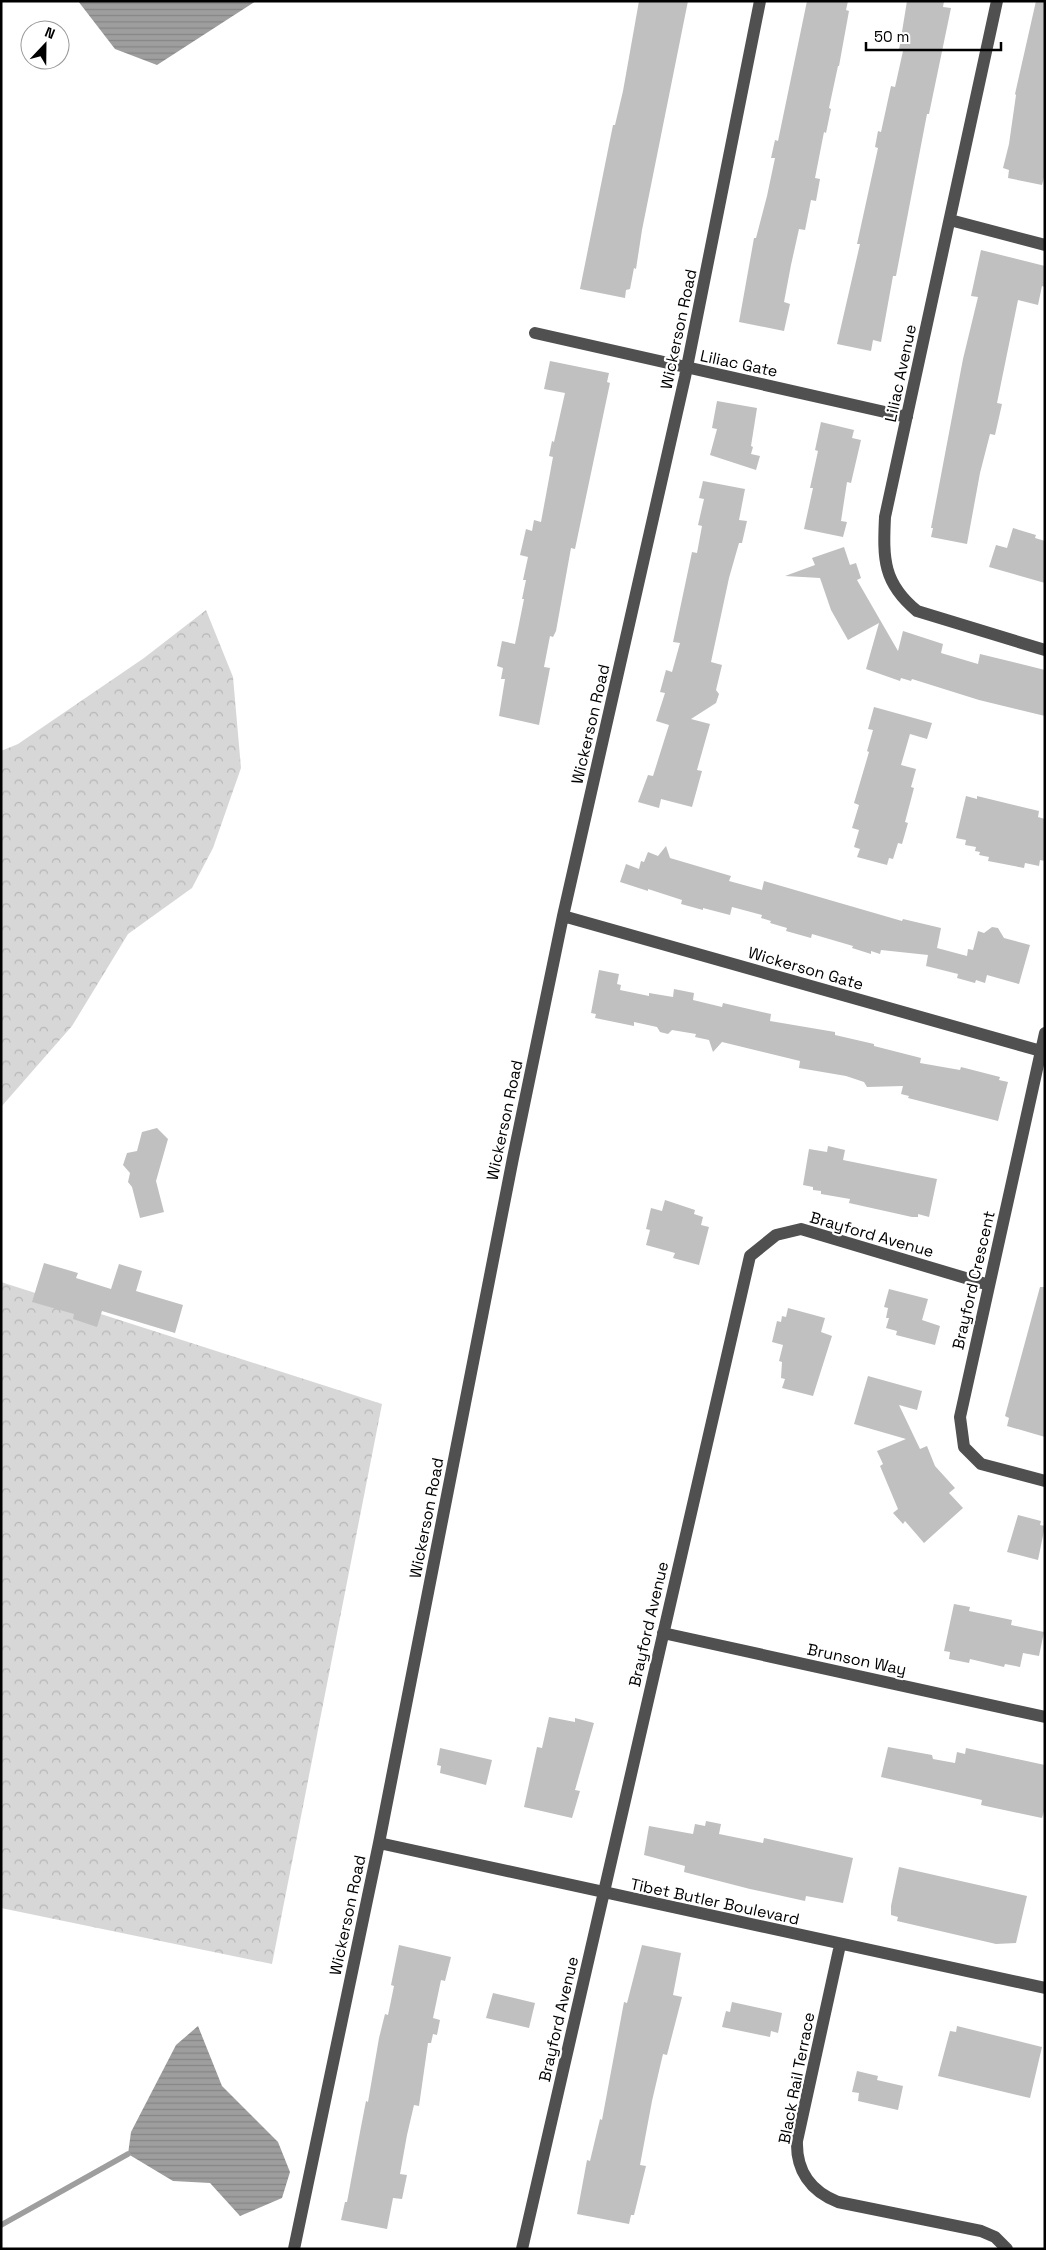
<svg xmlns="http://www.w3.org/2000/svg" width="1046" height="2250" viewBox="0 0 1046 2250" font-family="'Space Grotesk',sans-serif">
<defs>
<pattern id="forest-crowns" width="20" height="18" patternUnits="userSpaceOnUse" patternTransform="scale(1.25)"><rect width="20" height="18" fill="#d7d7d7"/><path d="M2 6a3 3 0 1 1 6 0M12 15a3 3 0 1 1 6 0" fill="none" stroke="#b7b7b7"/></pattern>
<pattern id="water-rules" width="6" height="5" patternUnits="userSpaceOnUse" patternTransform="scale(1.25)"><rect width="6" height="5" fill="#9e9e9e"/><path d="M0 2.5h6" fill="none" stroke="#868686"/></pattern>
</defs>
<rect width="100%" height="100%" fill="#fff"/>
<path fill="url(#forest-crowns)" d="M206,610L233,677L241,768L213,848L192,888L128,934L72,1026L1,1107V751L18,744L144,658Z
M1,1282L382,1404L272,1964L1,1908Z"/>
<path fill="url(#water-rules)" d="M78,1H256L157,65L115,49Z
M198,2026L222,2086L278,2142L290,2172L282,2198L240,2216L210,2183L173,2181L128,2154L131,2132L176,2045Z"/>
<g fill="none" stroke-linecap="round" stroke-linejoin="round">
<path stroke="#9e9e9e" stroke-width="5.5" d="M1,2225L128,2154"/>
</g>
<path fill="#c0c0c0" d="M639,1H688L642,230L636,269L634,268L630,289L626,290L625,298L580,289L613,125H615L623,91Z
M807,1H848L846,10L849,11L839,66H838L829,108L831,109L826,133L824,132L815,178L820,179L816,201L811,200L805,230L799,229L791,265L784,302L790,304L784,331L739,322L754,238H756L767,196L775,158H771L775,140L778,141Z
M907,1H944L943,7L951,8L929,114H927L896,276H893L881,342L873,340L871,351L837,344L860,244H857L878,148L875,147L878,131L881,132L891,86L895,87L903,51L899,50Z
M1036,1H1045V174L1042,185L1008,178L1009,170L1003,168L1009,144L1016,95L1015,94Z
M981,250L1045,266V287L1042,286L1038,305L1018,300L997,403L1002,404L995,435L990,434L980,473L967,544L931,537L933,528H931L963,359L978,297L971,296Z
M550,361L609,373L607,382L610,383L575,549L571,548L556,631L553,637L550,636L544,667L550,668L539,725L499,716L505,679H501L503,668L497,666L502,641L515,644L524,599H522L526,580H523L528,557L520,555L526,529L532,531L534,520L541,522L553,457L549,456L552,441L554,442L565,393L544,389Z
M717,401L757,408L751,446L753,447L751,454L760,456L756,470L710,455L717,429L712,428Z
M821,422L854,430L852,438L861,440L851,483L847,482L841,521L847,522L843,537L804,529L813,488H810L818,451L815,450Z
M703,481L745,489L739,520L747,521L742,543H739L729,578L711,662L722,665L716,690L719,694L716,703L691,719L710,724L697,770L702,771L692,807L661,799L659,808L638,802L648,775L653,776L669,725L656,721L665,693L660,692L666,670L672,672L680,643L673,642L692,552L697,553L702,526L698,525L704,499L699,498Z
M1013,528L1036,535L1035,538L1045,541V583L989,567L996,545L1007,548Z
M844,547L850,565L856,563L861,578L857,580L898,651L903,631L943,644L941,653L978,664L980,654L1045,670V716L979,700L912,679L911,681L901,678L900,681L866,669L879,623L848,640L831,610L820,578L785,576L815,565L812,558Z
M874,707L932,723L927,739L910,734L901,765L916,769L911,787L914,788L905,822L908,823L902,844L898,843L893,859L889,858L887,865L857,857L860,849L854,847L859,830L852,828L859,805L854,803L869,752L867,751L873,730L868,729Z
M966,796L977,799V796L1039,811L1038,817L1045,819V861L1040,860L1039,866L1025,863L1024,868L988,861L989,857L979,855L980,852L975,851L976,847L965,845L966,840L956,838Z
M666,846L670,858L731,876L729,881L762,890L764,881L902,921L903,919L941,928L937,948L967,956L968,949L973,950L978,931L984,933L992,927L998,928L1004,938L1030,945L1019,984L987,975L985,983L976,980L975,983L957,978L958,974L926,966L928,955L881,950L880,954L871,951V954L852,948L853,946L812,934L811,938L786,931L787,928L770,923L771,921L761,918L762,915L732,907L730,915L703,908V910L681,904L682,900L648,889V891L620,882L626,864L639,869L641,861L644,862L648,852L658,856Z
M599,970L619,974L617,984L621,985L620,990L649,996V993L673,997L674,989L694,993L693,1000L722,1007L723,1003L771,1014L770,1021L835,1032V1035L874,1044V1046L921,1058L920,1063L960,1070L961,1067L1000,1077L999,1080L1008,1082L998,1121L908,1098L909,1096L901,1094L903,1086L867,1087L864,1082L846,1076L799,1068L800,1061L722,1042L713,1052L709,1040L695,1037L696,1034L672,1030L668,1034L660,1032L657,1027L634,1022V1026L595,1018L596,1014L591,1013Z
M157,1128L168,1139L156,1181L164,1212L140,1218L132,1187L128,1182L130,1173L123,1165L127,1153L137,1151L142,1132Z
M828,1146L845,1150L843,1160L937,1179L929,1217L918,1214V1217H912L849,1203L850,1199L821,1194V1191L813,1190V1187L803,1185L809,1149L827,1152Z
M665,1200L695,1210L694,1214L703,1217L701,1225L709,1227L699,1265L673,1258L675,1253L646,1245L650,1230L646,1229L651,1208L662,1211Z
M44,1263L78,1273L76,1278L111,1289L119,1264L142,1271L136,1291L183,1305L175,1333L102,1311L97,1327L73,1319L74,1314L32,1302Z
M1040,1287H1045V1437L1007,1426L1009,1418L1005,1416Z
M889,1289L928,1299L922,1320L940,1326L935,1345L896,1335L897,1331L886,1328L889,1318H886L888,1308L884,1307Z
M788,1308L825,1318L821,1332L832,1336L813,1396L782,1388L785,1379L781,1378L782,1362L779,1361L783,1345L772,1342L777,1321L781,1322L782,1316L786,1317Z
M868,1376L922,1391L917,1410L899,1405L920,1449L927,1446L935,1466L955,1488L949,1493L963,1508L924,1543L905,1521L903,1524L893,1513L898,1509L880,1466L883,1464L877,1451L906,1439L854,1424Z
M1018,1515L1041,1521L1040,1525L1045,1526L1038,1560L1007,1552Z
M954,1604L970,1607L969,1611L1012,1620L1011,1625L1044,1632L1039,1656L1023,1653L1020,1667L1005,1664L1004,1667L970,1659L969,1663L949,1659L950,1652L944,1651Z
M549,1717L575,1722V1718L594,1723L575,1790L580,1791L572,1818L524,1807L537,1747L542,1748Z
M888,1747L932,1755L933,1759L955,1763L957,1752L965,1754L966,1748L1045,1765V1808L1042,1818L981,1805L982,1800L881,1777Z
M440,1748L492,1760L486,1785L440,1773L441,1766L437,1765Z
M706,1821L721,1824L719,1834L763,1843L764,1838L853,1858L843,1903L806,1896L805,1901L750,1889L684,1872L685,1866L644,1855L649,1826L693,1834L695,1824L705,1826Z
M899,1867L1027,1896L1016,1943L996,1944L897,1921L898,1917L891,1915V1906Z
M399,1945L451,1957L445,1981L441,1980L433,2018L440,2020L437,2035L433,2034L431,2043H428L419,2106L414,2105L407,2135L400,2174L407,2175L402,2199L393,2198L387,2229L341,2220L345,2202H347L360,2132L366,2101L368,2102L379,2038L385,2014L388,2015L394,1986L391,1985Z
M642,1945L681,1953L673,1995L682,1997L667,2055L663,2054L652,2101L640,2165L646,2166L634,2215H631L629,2224L577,2214L587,2160L590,2161L600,2119L602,2120L624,2002L627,2003Z
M493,1993L535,2003L529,2028L486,2018Z
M732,2002L782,2013L778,2033L771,2031L770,2037L722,2027L726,2011L730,2012Z
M957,2026L1042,2047L1030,2098L938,2076L950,2031L956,2032Z
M857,2071L878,2076L877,2080L903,2086L898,2110L858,2101L859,2093L852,2092Z"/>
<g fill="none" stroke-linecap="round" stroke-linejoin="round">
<path stroke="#505050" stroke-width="12" d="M997,1L885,517C883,559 883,583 917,611L1045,650
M950,220L1045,245
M535,333L907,417
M563,916L1041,1051
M1045,1033L960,1417L964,1447L981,1464L1045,1481
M663,1633L1045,1717
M379,1843L1045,1988
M840,1945L797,2141C796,2170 810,2191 838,2202L981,2231L995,2237L1007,2249
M294,2249L379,1843L513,1158L563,916L685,377L760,1
M522,2249L750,1256L776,1235L801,1229L989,1285"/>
</g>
<g text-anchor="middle" stroke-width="4.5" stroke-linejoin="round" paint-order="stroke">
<g font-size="16" fill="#000" stroke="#fff">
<text transform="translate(678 329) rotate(-78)" y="6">Wickerson Road</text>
<text transform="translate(739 363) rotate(12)" y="6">Liliac Gate</text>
<text transform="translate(900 373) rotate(-78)" y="6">Liliac Avenue</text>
<text transform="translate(590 724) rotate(-77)" y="6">Wickerson Road</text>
<text transform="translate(806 968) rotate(16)" y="6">Wickerson Gate</text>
<text transform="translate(504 1120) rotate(-78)" y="6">Wickerson Road</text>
<text transform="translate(872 1234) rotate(16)" y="6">Brayford Avenue</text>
<text transform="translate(973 1280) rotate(-77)" y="6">Brayford Crescent</text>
<text transform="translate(426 1518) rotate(-79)" y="6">Wickerson Road</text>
<text transform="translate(648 1624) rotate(-77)" y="6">Brayford Avenue</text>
<text transform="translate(857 1659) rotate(12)" y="6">Brunson Way</text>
<text transform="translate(715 1901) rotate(12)" y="6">Tibet Butler Boulevard</text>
<text transform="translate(347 1915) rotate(-78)" y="6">Wickerson Road</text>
<text transform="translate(558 2019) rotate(-77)" y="6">Brayford Avenue</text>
<text transform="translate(796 2078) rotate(-79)" y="6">Black Rail Terrace</text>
</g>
</g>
<rect width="1046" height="2250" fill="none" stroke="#000000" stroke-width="5"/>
<g transform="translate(45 45) rotate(22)"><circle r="24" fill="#ffffff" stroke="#999999"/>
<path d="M0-4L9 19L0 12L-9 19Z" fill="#000000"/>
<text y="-8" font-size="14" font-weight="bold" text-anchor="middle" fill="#000000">N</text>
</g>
<path d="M866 42v8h135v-8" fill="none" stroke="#000000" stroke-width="2.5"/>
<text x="874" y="42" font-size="15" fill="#000000" stroke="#ffffff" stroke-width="4" paint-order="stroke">50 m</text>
</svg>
